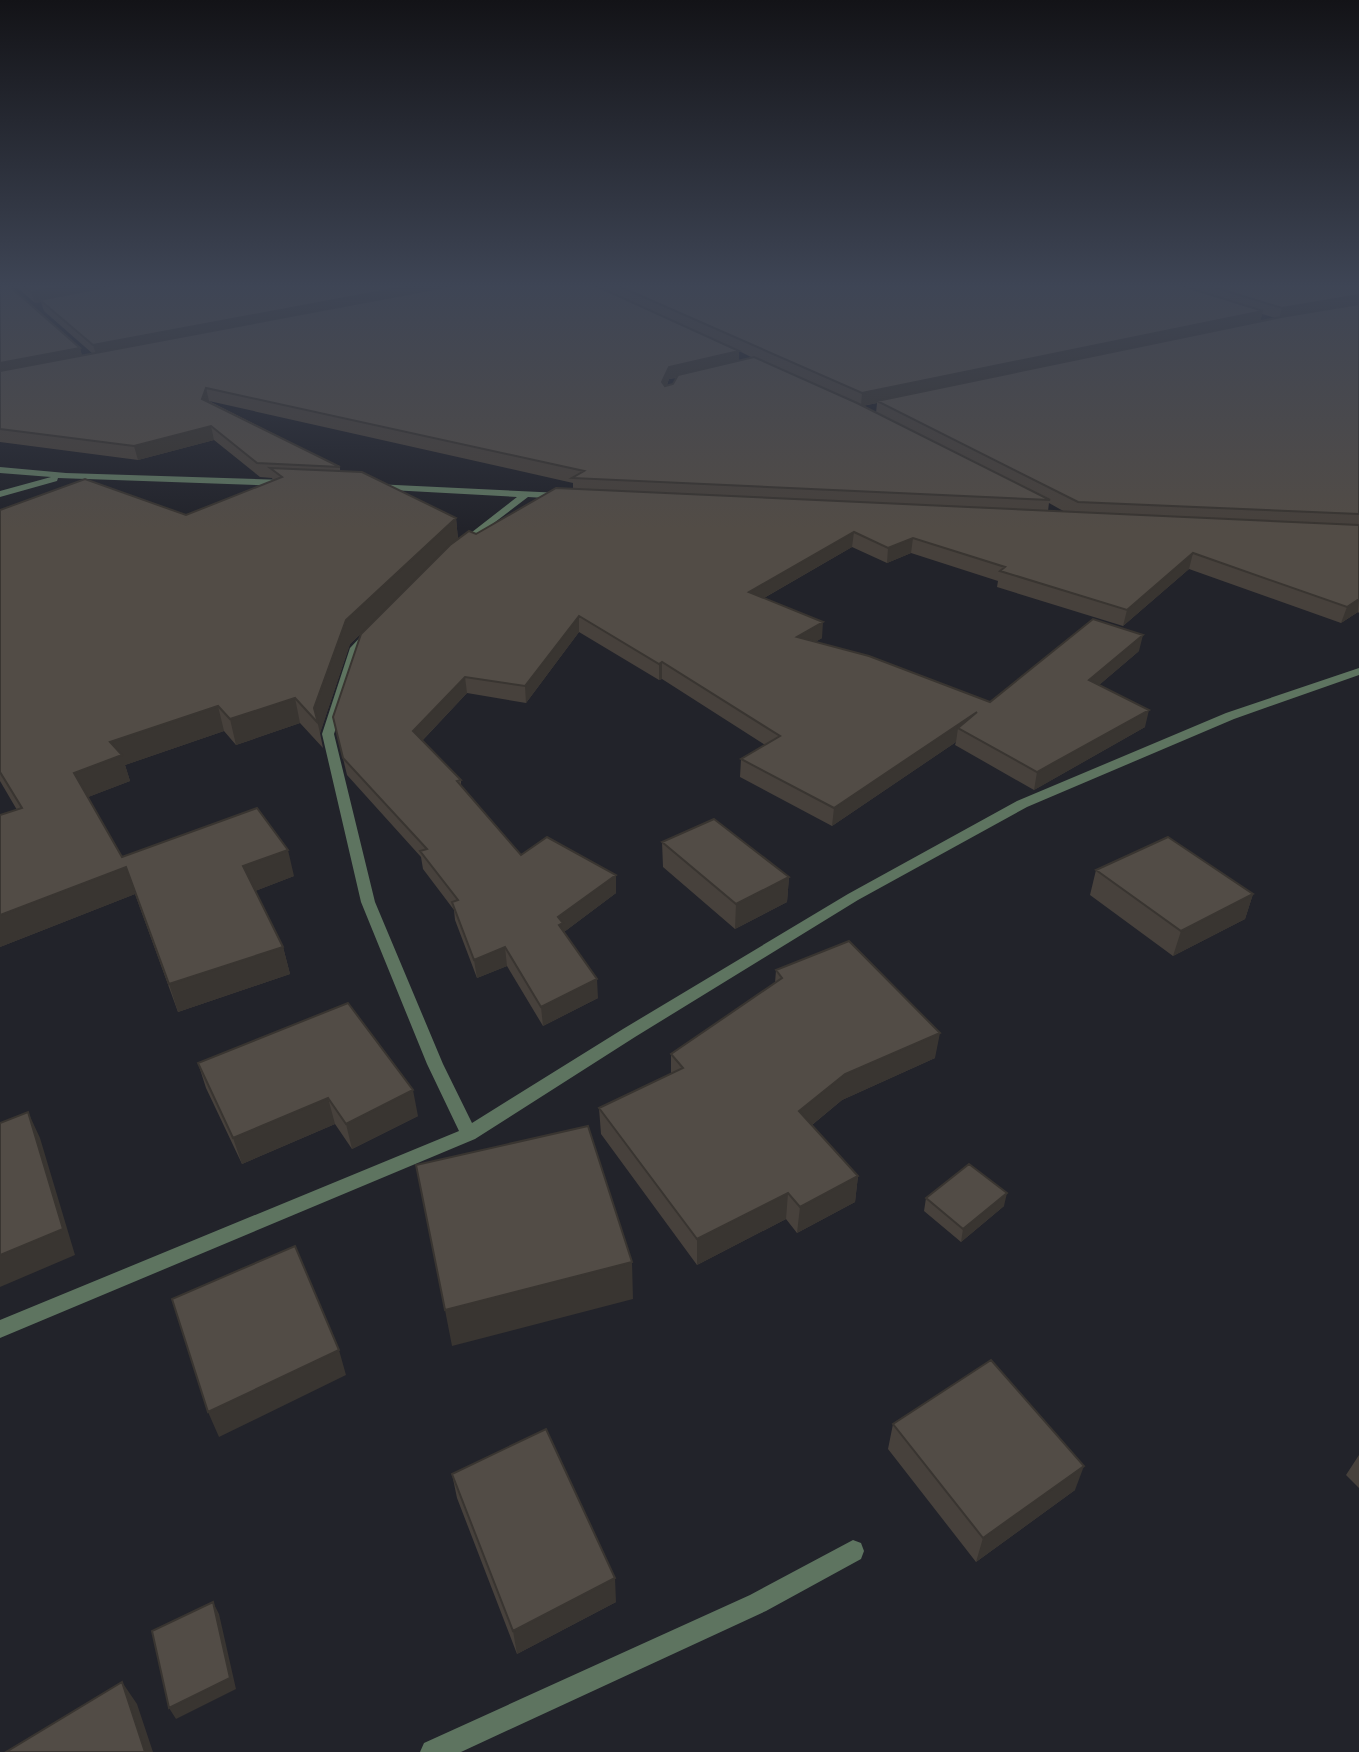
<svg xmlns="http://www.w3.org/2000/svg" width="1359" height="1752" viewBox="0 0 1359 1752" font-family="Figtree,sans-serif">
<rect width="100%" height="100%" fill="#22232a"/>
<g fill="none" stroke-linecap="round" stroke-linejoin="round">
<path fill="#5e7460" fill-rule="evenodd" d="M0,467L66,473L285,480L289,483L285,486L58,478L57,481L0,497V491L51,477L0,473Z
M375,484L561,493L566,496L561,499L528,497L461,548L458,547V543L517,497L372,489V485Z
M369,631L374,634L361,649L334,734L375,902L443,1064L472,1123L623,1029L848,894L1017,801L1226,713L1359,668V675L1234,719L1027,807L858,900L635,1037L475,1139L0,1338V1320L459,1131L427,1064L361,902L322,734L350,648L365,632Z
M853,1540L861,1543L864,1551L861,1559L766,1611L461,1752H420L424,1743L750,1595Z"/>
</g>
<path fill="#47413c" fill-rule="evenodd" d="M0,284L80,348L82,356L93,354L44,311L41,302L35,303L13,284H1359V613L1358,612L1341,623L1189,569L1123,626L997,587L998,581L911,553L887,563L852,547L764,598L822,638L815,642L990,702L1139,651L1099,685L1145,727L1034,790L955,745L956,742L832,826L740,777L741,759L765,745L662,679L659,680L579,632L526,703L467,693L422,741L461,780V786L521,855L616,893L564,932L598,998L543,1026L507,966L477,978L455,920L454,910L423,869L421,857L347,775L333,717L366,629L350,644L320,733L323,748L300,723L236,745L224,731L125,765L130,781L88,797L122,857L294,876L255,891L283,947L290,974L178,1012L135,894L0,947V815L17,810L0,781V510L186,515L273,481L272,478L260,477L214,440L138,460L0,442ZM1262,314L1275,318L1260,321ZM739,351L753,358L739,361ZM677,378L673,384L667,385L669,379ZM209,401L573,483V488L476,534L458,539L456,518L340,471V467ZM877,403L876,413L863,406ZM1049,503L1065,512L1048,511Z
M662,842L789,877L787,902L735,929L663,867Z
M1096,870L1253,894L1245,919L1173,956L1090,895Z
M776,970L935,1058L842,1100L812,1125L858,1176L855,1202L797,1233L786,1219L697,1265L601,1134L599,1108L671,1074V1054L775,983Z
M198,1063L418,1116L352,1149L335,1124L242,1164L206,1088Z
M926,1198L1004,1206L961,1242L924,1211Z
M893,1424L1075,1490L976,1562L888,1449Z
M1359,1455V1488L1346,1475Z
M452,1474L616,1602L517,1654L457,1498Z"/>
<path fill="#393531" d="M75,284H138L40,300L41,302L35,303L31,292Z
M420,284H480L97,357L93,345Z
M1359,295V306L1279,319L1282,308Z
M1263,311L1260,322L877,401V403L861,406L862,393Z
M80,348L83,360L0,376V363Z
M739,351V363L669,379L663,395L662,382L669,367Z
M206,388L209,401L205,412L202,399Z
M211,426L214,440L138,460L134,446Z
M456,518L458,540L350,644L320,733L314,708L346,620Z
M854,532L852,547L748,607L749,592Z
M913,538L911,553L887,563L888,548Z
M1193,553L1189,569L1123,626L1127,610Z
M1359,599L1358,612L1341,623L1347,607Z
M579,616V632L526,703L525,686Z
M823,622L822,638L796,653L797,637Z
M1143,635L1139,651L1085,697L1089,680Z
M662,662V679L659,680V664Z
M465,677L467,693L415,748L413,731Z
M295,698L300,723L236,745L230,719Z
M218,706L224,731L125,765L130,781L83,799L74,773L110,742Z
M1149,710L1145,727L1034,790L1037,772Z
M977,712L958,728L956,742L832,826L834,808Z
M288,850L294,876L250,893L243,866Z
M126,867L135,894L0,947V915Z
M616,875V893L564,932L560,943L558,917Z
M789,877L787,902L735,929L736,904Z
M1253,894L1245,919L1173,956L1181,931Z
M283,947L290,974L178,1012L169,984Z
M505,947L507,966L477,978L474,960Z
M597,979L598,998L543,1026L541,1007Z
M940,1033L935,1058L842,1100L797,1137L799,1111L845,1074Z
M413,1090L418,1116L352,1149L346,1124Z
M328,1098L335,1124L242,1164L233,1138Z
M28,1112L40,1138L75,1255L0,1287V1255Z
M858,1176L855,1202L797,1233L800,1207Z
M788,1193L786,1219L697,1265V1239Z
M1007,1193L1004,1206L961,1242L963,1229Z
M632,1262L633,1299L452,1346L445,1310Z
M339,1350L346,1375L219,1437L208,1412Z
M1084,1466L1075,1490L976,1562L983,1538Z
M615,1578L616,1602L517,1654L513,1631Z
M213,1602L219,1614L236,1689L176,1719L169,1708Z
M122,1682L137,1704L153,1752H145Z"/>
<path fill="#524c46" stroke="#393531" stroke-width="2" d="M0,284H7L80,348L0,363Z
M22,284H75L31,292Z
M120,284H420L93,345L40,300Z
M461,284H592L739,351L669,367L662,382L665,386L673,384L678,375L754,357L857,403L1050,500L572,478L584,471L206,388L202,399L340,467L257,463L211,426L134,446L0,429V371Z
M614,284H1176L1263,311L862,393Z
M1204,284H1359V295L1282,308Z
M1359,304V514L1078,502L877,401L1281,317Z
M270,468L362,472L456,518L346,620L314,708L318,723L295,698L230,719L218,706L110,742L122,755L74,773L122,857L257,808L288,850L243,866L283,947L169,984L126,867L0,915V815L22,808L0,772V510L85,479L186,515L282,477Z
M556,488L1359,525V599L1347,607L1193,553L1127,610L1000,571L1005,567L913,538L888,548L854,532L749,592L823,622L797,637L869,656L990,702L1093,619L1143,635L1089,680L1149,710L1037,772L958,728L977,712L834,808L741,759L780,736L662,662L659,664L579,616L525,686L465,677L413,731L461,780L457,781L521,855L547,837L616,875L558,917L563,923L559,925L597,979L541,1007L505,947L474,960L452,902L458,900L420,851L427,849L343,758L333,717L361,634L450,545L469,531L476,534Z
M714,819L789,877L736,904L662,842Z
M1168,837L1253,894L1181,931L1096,870Z
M849,941L940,1033L845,1074L799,1111L858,1176L800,1207L788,1193L697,1239L599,1108L683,1068L671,1054L782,978L776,970Z
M348,1003L413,1090L346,1124L328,1098L233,1138L198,1063Z
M28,1112L63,1229L0,1255V1123Z
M588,1126L632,1262L445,1310L416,1165Z
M969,1164L1007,1193L963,1229L926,1198Z
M295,1246L339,1350L208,1412L172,1299Z
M991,1360L1084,1466L983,1538L893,1424Z
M546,1429L615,1578L513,1631L452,1474Z
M213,1602L230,1678L169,1708L152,1631Z
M122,1682L145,1752H6Z"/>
<linearGradient id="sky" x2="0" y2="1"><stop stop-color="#131317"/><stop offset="0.54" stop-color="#3e4555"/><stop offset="1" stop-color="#3e4555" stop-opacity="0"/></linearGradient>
<rect width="1359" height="529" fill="url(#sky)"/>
</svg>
